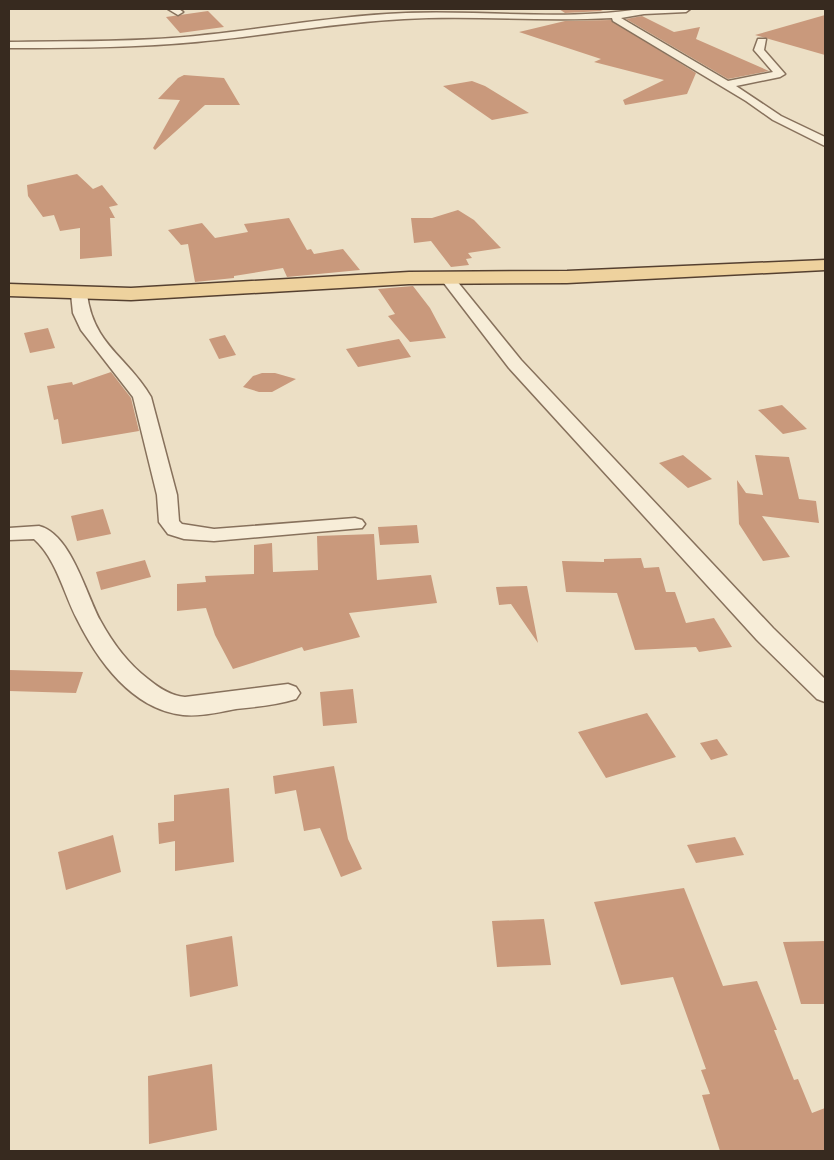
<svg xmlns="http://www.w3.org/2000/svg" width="834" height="1160" viewBox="0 0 834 1160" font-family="Georgia,serif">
<rect width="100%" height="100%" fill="#ecdfc5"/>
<path fill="#c9997c" d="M559,9H598L603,11L565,13Z
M208,11L224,27L180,33L166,17Z
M825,15V55L755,35Z
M642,16L674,32L700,27L696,39L769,71L728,79L626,19Z
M611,20L696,73L687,94L625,105L623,100L664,80L594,62L601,59L519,32L565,21Z
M184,75L224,78L240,105H205L155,150L153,148L180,100L158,99L178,78Z
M472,81L485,86L529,113L492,120L443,86Z
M77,174L93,189L102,185L118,205L109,207L115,218H110L112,256L80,259V228L60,231L54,215L43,217L28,196L27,185Z
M458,210L474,220L501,248L468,253L472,258L466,259L469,265L451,267L431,241L414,243L411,218H432Z
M289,218L307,250L311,249L314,254L343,249L360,270L287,277L283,268L234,276V278L195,282L188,244L181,245L168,230L202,223L215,238L248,232L244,224Z
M413,286L430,308L446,338L410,342L388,316L395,314L378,289Z
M48,328L55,348L30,353L24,333Z
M225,335L236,355L219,359L209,339Z
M399,339L411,357L358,367L346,349Z
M111,372L131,398L139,431L62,444L58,419L54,420L47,386L72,382L73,385Z
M262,373H275L296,379L272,392H259L243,387L253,376Z
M782,405L807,429L783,434L758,410Z
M683,455L712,479L688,488L659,463Z
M755,455L789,457L799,499L816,501L819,523L762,516L790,557L763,561L739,524L737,480L746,493L763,495Z
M103,509L111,534L77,541L71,516Z
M417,525L419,543L380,545L378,527Z
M374,534L377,580L431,575L437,603L349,613L360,637L304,651L302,647L233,669L215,635L206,608L177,611V584L206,582L205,576L254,574V545L272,543L273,572L318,570L317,536Z
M641,558L644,568L659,567L666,592H675L686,623L714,618L732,647L699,652L696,647L635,650L617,593L566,592L562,561L604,562V559Z
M145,560L151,577L101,590L96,572Z
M527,586L538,643L511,604L499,605L496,587Z
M9,670L83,672L76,693L9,691Z
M353,689L357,723L323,726L320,692Z
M647,713L676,757L606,778L578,732Z
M717,739L728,755L711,760L700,743Z
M334,766L348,839L362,869L341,877L320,828L304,831L296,790L275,794L273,776Z
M229,788L234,862L175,871V841L159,844L158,823L174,821V795Z
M113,835L121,872L66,890L58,852Z
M735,837L744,855L696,863L687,845Z
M684,888L723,986L757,981L777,1030H774L794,1080L798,1079L812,1113L825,1108V1151H720L702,1095L710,1094L701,1070L706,1069L673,977L621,985L594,902Z
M544,919L551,965L497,967L492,921Z
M232,936L238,986L190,997L186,945Z
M825,941V1004H801L783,942Z
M212,1064L217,1130L149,1144L148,1076Z"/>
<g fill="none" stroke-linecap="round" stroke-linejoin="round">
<defs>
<path id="minor" d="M168,9H179L183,12L178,15Z
M640,9H690L686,12L644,14L621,18L728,81L773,72L754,50L758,39H766L764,50L785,74L780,77L736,86L781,116L825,137V146L773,120L746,101L613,21L612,18C542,22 473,15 404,19C326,23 249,39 171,44C117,48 63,48 9,48V42C63,41 118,42 172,38C250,32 327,16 406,13C484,10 563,21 640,9Z
M447,274L452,275L521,360L773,628L825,679V702L817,699L757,640L509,368L440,278Z
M79,289L87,294C93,345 128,357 151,397L177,495L179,521L182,524L214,529L355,518L362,520L365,524L362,528L214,541L184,539L168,534L159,522L157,495L133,397L81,330L73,313L71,294Z
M39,526C71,534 86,594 100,620C112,642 128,664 148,679C159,688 171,696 185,697L288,684L296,687L300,693L296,699C277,705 256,707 236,709C220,712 200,717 183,715C132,709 98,661 77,619C63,592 57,560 34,539L9,540V528Z"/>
<path id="major" d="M825,260V270L567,283L409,284L131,300L9,296V284L131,288L409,272L567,271Z"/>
</defs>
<use href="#minor" stroke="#87715c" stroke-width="3"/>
<use href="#major" stroke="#554030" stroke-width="3"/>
<use href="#minor" fill="#f7edd8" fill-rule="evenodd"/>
<use href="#major" fill="#eed29e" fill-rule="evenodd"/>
</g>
<rect width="834" height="1160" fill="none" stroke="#372a1f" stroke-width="20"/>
</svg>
